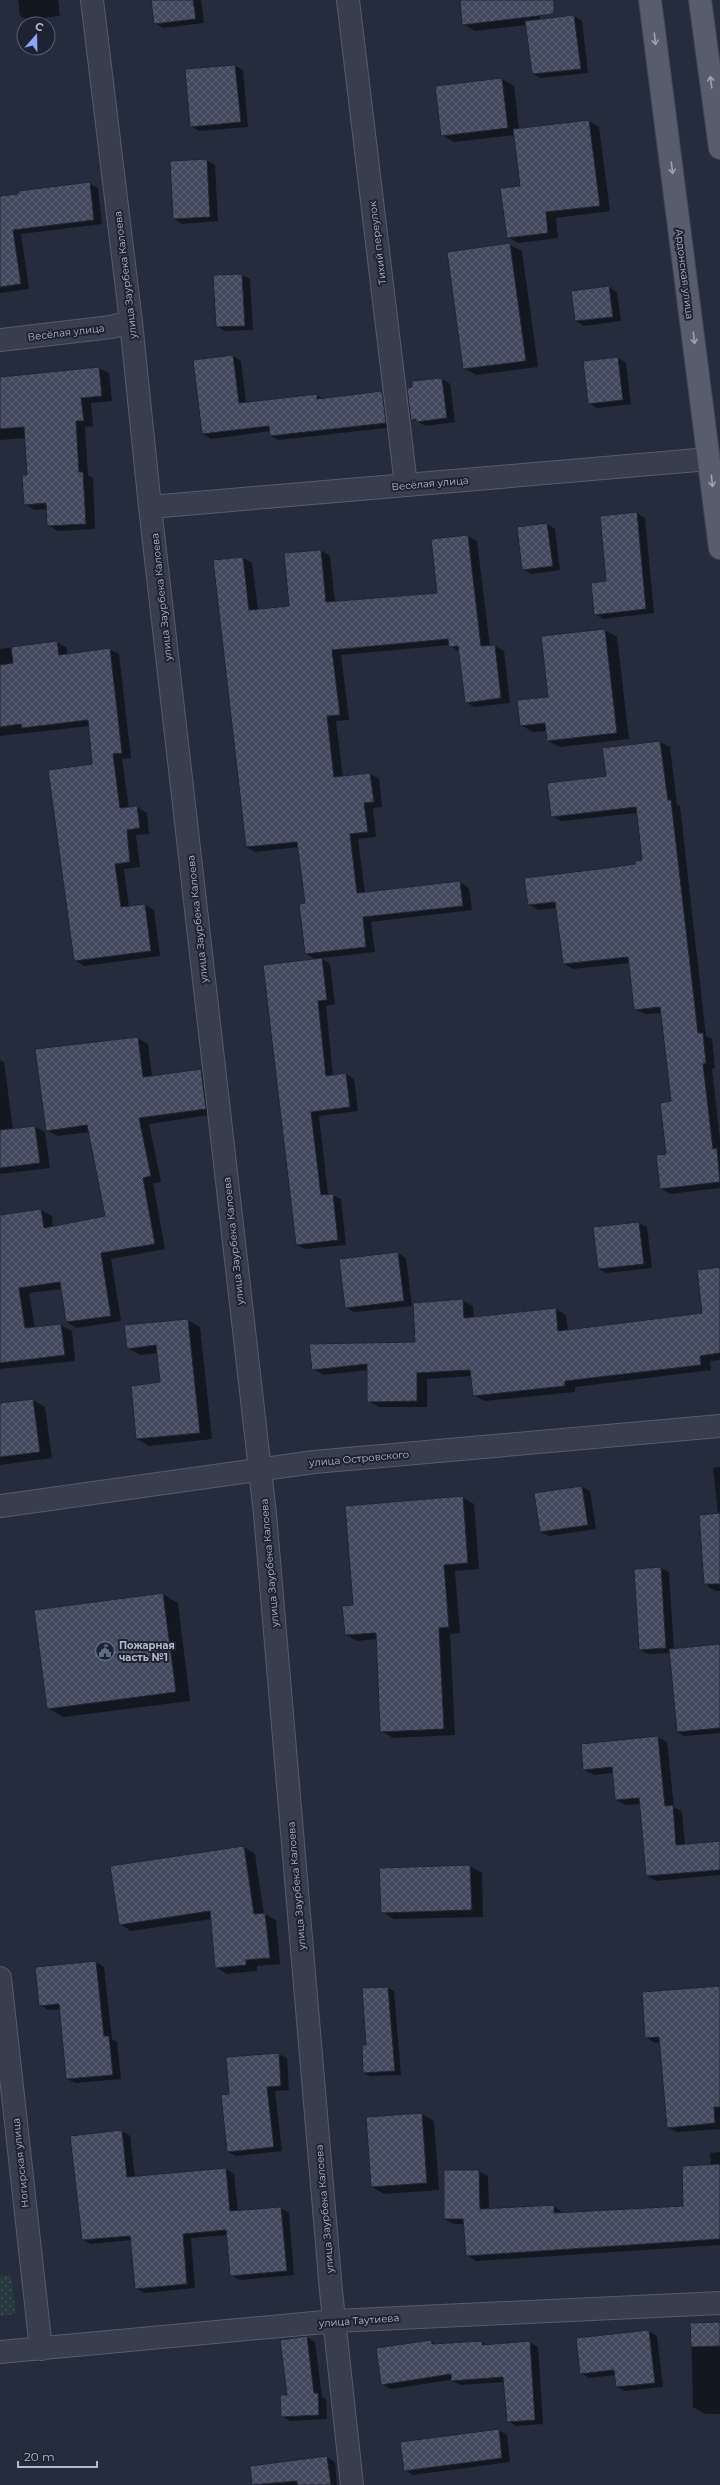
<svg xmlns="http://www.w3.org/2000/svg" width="720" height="2485" viewBox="0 0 720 2485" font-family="Montserrat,sans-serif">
<defs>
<pattern id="grass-dots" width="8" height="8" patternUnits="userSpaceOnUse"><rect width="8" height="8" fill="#27383e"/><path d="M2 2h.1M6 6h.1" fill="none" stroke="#445358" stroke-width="1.8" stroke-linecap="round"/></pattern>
<pattern id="building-cross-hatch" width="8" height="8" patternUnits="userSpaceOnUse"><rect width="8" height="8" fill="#42485d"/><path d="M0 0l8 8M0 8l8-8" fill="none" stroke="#5b6073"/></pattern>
</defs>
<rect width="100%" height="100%" fill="#252c3d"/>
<path fill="url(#grass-dots)" d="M11,2275L16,2314L0,2316V2276Z"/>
<path fill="#0007" d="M18,0H58L60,16L28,20L20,16Z
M152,0H201L204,23L163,28L155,23Z
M461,0H538L540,20L574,16L582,21L588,73L541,78L533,74L527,25L475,31L463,24Z
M235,66L243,70L248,127L199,131L191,126L186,70Z
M502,79L514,86L519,129L589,121L599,127L610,211L556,218L558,238L518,243L508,237L521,186L515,135L454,142L442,135Z
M206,160L215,165L218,221L182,224L174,219Z
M90,184L98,188L102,224L21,234L29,289L0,293V197Z
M510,245L522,251L538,367L476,375L464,368Z
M242,275L250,279L253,330L225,331L217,326Z
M609,287L617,292L621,321L584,326L576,321Z
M233,356L241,361L246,403L317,395L323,399L382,392L390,397L394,427L279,440L271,436V431L211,439L203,434Z
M618,358L626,363L631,404L597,408L589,403Z
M99,368L109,373L112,401L91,403L93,426L85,427L88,475L93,478L95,529L58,531L48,525L47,509L34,510L25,504L28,476L25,438L0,440V378Z
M442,379L450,384L455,422L426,426L412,419Z
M637,513L645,518L654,613L603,619L595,614Z
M547,524L555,529L560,570L531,574L523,569L518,528Z
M468,536L477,541L490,647L495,646L504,651L510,703L475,707L466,702L459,652L450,645L341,655L349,720L336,721L343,777L370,774L379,779L382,807L373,808L376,837L358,839L365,893L460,882L469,888L472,910L371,922L375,952L321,958L330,964L335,1004L326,1006L333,1076L346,1074L354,1079L358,1111L319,1116L328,1195H332L341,1199L346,1245L305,1249L297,1245L317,960L306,954V904L299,847L255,852L246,847L243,558L252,563L258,610L290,606L321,551L330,556L335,603L438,594L432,540Z
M605,630L617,637L629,739L560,747L548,741L546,731L533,732L521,725L550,698Z
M57,642L67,648V655L109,649L119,654L131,758L122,759L129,808L137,807L147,813L149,834L136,835L140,867L124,869L129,907L145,905L154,910L160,956L84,966L75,960L93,765L90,726L0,736V649Z
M660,742L670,747L677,805L680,806L706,1036L712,1039L715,1068L712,1069L720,1139V1188L670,1194L660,1188L667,1155L672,1102L662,1013L645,1014L635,1009L630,963L573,969L564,964L557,908L538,910L528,904L643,861L637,813L561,821L552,816L607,777L603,749Z
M137,1038L148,1044L152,1076L201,1070L211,1076L216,1114L149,1124L161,1182L153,1183L165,1249L111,1259L121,1321L77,1328L66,1322L62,1289L29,1293L35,1328L61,1325L72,1331L75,1361L0,1369V1216L41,1210L52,1216L53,1227L106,1217L90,1132L57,1136L47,1130Z
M0,1060L4,1062L13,1130L35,1127L45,1132L50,1168L0,1174Z
M638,1223L647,1227L652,1268L607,1273L599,1269Z
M398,1253L406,1258L412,1306L354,1312L346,1307Z
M720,1268V1360L710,1361L711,1370L575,1387V1392L484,1401L474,1395L472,1376L427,1379V1407H379L368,1401V1370L324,1375L313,1369L416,1343L462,1300L473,1306L474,1318L556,1309L566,1315L568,1331L703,1314Z
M188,1320L200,1327L212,1439L149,1446L137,1439L162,1382L158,1353L140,1355L128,1348L125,1326Z
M33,1400L45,1407L52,1458L0,1465V1404Z
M720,1467V1591H716L708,1587L700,1516L718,1514L713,1468Z
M582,1487L590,1491L596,1529L549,1536L541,1532L535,1494Z
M462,1497L474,1504L479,1569L455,1571L460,1633L450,1634L455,1735L393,1738L381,1731L377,1639L357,1641L346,1635L354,1606Z
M661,1568L669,1572L674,1650L720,1645V1733L684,1736L677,1732L670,1653L648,1654L640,1650Z
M163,1594L178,1603L190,1701L63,1717L48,1708Z
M658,1737L667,1742L674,1807L682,1812L685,1845L720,1842V1875L656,1881L647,1876L640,1804L625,1805L616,1800L613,1773L594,1775L584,1770Z
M244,1847L255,1854L264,1914L276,1920L280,1964L257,1966V1971L227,1974L216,1967L212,1919L131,1931L120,1924Z
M470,1866L482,1873L483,1917L394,1919L382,1912Z
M96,1962L104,1967L112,2039L117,2042L121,2079L76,2083L67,2079L60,2009L48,2010L40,2005Z
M720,1987V2129L677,2132L668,2127L661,2042L655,2043L646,2037Z
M388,1988L394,1991L401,2075L370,2076L364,2073L367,2046L363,1989Z
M278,2054L287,2058L289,2090L275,2091L282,2151L236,2156L228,2152L230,2095Z
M422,2114L434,2121L439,2190L384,2194L372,2187Z
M122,2131L130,2136L135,2177L226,2169L234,2174L238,2211L281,2208L289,2213L294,2275L240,2280L231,2275L228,2235L191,2238L195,2288L144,2293L136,2288L132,2240L91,2244L83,2240L71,2137Z
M720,2152V2245L476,2261L467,2255L464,2224H454L444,2219L445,2171H479L488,2176L489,2210L554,2206L563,2213L684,2207L711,2165L710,2153Z
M720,2323V2414H705L693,2407L691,2324Z
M649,2331L657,2336L663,2387L625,2391L617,2387L616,2375L589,2378L581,2373Z
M307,2337L315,2342L322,2397L326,2399L327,2419L290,2421L282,2416Z
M431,2341L437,2345L481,2342L488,2345L529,2342L538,2347L543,2424L516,2426L508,2421L505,2382L460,2385L451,2380L391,2389L382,2384Z
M498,2430L507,2435L510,2462L413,2475L405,2470Z
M327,2457L335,2462L337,2485H253L251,2466Z"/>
<path fill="url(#building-cross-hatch)" stroke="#202535" d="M151,0H193L196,19L154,24Z
M460,0H554V14L462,25Z
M574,15L581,69L532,74L525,21Z
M235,65L241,122L190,127L185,69Z
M502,78L508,128L441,136L435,86Z
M589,120L600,206L546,212L548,233L507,238L500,188L520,186L513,129Z
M207,159L210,217L173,219L170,161Z
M90,182L94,220L13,230L21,284L0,287V196L18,194V191Z
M510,243L526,361L463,369L447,252Z
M242,274L245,326L216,327L213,275Z
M609,286L613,317L575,321L571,291Z
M233,355L239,403L317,394V399L382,391L386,423L270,436L269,426L202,434L193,360Z
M618,357L623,400L588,404L583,361Z
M99,367L102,396L81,398L84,421H76L79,472H83L86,524L47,526L46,503L24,505L22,475H27L24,427L0,429V377Z
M442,378L447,418L416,422V419L411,420L407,388L412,387V381Z
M637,512L646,609L594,615L591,583L606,581L600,516Z
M547,523L553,566L522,570L517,527Z
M468,535L481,646L495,645L501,698L465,703L458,646L449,647L448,639L332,650L340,715L327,716L334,777L370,773L374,802L364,803L368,832L350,834L357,893L460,881L463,906L363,917L366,947L305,954L299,904L305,903L297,842L246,847L213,560L243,557L249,610L289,606L284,553L321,550L326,602L437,593L431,539Z
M605,629L617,733L547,741L545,723L520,726L517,700L548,697L541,636Z
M57,641L59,655L110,648L122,753L113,754L120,808L137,806L140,828L127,830L130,862L115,864L121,907L145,904L151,951L74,961L48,770L92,764L88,720L22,728L21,724L0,727V665L13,663L11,647Z
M660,741L668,800H671L698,1033H703L706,1063L703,1064L713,1149L717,1148L720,1182L660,1189L656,1155L666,1154L660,1103L671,1101L660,1007L634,1010L628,957L563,964L555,902L528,905L524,878L599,869L635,864V861L642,860L636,807L551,817L547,783L606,776L602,748Z
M322,958L327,1000L318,1001L326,1076L346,1073L350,1107L311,1112L321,1195L333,1194L338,1240L296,1245L263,965Z
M138,1037L143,1077L201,1069L206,1109L139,1118L151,1176L143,1178L155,1244L101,1253L111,1316L66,1322L60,1282L19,1288L25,1328L61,1324L65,1355L0,1363V1215L41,1209L44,1228L105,1216L87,1125L46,1131L35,1049Z
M35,1126L40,1163L0,1168V1130Z
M639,1222L644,1264L598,1269L593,1227Z
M398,1252L404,1301L345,1308L339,1259Z
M720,1267V1353L700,1356L701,1365L565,1381V1386L473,1396L470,1370L417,1373V1401L367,1402V1364L312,1370L309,1344L415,1342L413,1303L463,1299L464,1318L556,1308L558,1331L702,1313L697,1270Z
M188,1319L200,1433L136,1439L131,1386L160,1382L156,1345L127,1349L124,1325Z
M33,1399L40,1452L0,1457V1403Z
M582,1486L588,1525L540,1532L534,1493Z
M463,1496L468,1563L444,1565L449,1627L439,1628L444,1729L380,1732L376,1633L345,1635L342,1606L353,1605L345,1506Z
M720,1513V1584H704L699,1515Z
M661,1567L666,1648L639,1650L634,1569Z
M163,1593L176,1692L47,1709L34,1610Z
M720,1644V1728L677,1732L669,1649Z
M658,1736L665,1806L673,1805L676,1845L720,1841V1870L646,1876L639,1798L615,1800L612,1767L583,1770L581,1744Z
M244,1846L254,1914L265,1913L270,1958L246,1960V1965L215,1968L210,1911L119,1925L110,1866Z
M470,1865L472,1910L381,1913L379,1868Z
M96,1961L104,2036H109L113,2075L66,2079L59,2004L39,2006L35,1967Z
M720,1986V2107H714L715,2123L667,2128L659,2037L645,2038L642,1992Z
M388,1987L395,2071L363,2073L362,2045H366L362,1988Z
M279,2053L281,2086L267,2087L274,2147L227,2152L221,2095L229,2094L226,2057Z
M422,2113L427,2183L371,2187L366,2117Z
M122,2130L127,2177L226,2168L230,2211L281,2207L287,2271L230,2276L226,2230L183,2234L187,2284L135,2289L130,2236L82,2240L70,2136Z
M720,2164V2239L466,2256L463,2219H444V2170H479L480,2209L554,2205V2213L683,2206L682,2166Z
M720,2322V2346L691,2347L690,2323Z
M649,2330L655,2383L616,2387L614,2370L580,2374L576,2338Z
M307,2336L314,2393H318L319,2415L281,2417L280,2395H287L280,2340Z
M431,2340L432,2344L482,2341V2345L530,2341L535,2420L507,2422L503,2377L451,2381V2374L381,2385L376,2348Z
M499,2429L502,2458L404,2471L400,2442Z
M327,2456L331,2485H297V2481L252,2485L250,2466Z"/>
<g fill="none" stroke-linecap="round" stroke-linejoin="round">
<defs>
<path id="minor" d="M92,0L131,322L150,507L265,1514L331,2291L352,2485
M348,0L406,485
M0,340L111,327L131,322
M150,507L709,459
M0,1506L314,1462L720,1426
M0,1978L41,2349
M0,2352L335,2321L720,2303"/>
<path id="major" d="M650,0L720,548
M700,0L720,148"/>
</defs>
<use href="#minor" stroke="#575c6b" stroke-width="24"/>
<use href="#major" stroke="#424757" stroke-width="24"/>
<use href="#minor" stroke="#393e4e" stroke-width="22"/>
<use href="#major" stroke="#575d6d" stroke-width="22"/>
</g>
<defs><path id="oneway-shaft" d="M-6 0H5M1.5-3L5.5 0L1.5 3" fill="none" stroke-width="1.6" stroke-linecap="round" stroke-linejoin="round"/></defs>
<g stroke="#9ea3b1">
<use href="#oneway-shaft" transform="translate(655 39) rotate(83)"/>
<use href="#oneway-shaft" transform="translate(711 82) rotate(-98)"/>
<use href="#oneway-shaft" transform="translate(672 168) rotate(83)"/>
<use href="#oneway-shaft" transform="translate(694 338) rotate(83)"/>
<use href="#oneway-shaft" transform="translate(712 481) rotate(83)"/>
</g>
<defs>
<symbol id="civic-ring" viewBox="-11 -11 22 22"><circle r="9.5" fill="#1e2333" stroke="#5c6f8a" stroke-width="1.5"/><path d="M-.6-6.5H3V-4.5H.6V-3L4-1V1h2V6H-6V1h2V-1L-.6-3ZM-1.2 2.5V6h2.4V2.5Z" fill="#5c6f8a"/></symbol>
</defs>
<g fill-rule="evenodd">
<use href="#civic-ring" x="94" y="1640" width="22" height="22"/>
</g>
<g text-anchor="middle" stroke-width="4" stroke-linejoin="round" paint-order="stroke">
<g font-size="10" fill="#b5bac8" stroke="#1e2333">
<text transform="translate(377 243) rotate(-97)" y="4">Тихий переулок</text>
<text transform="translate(685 274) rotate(83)" y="4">Ардонская улица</text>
<text transform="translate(125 275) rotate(-97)" y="4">улица Заурбека Калоева</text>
<text transform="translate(66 332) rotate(-7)" y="4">Весёлая улица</text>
<text transform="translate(430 483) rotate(-5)" y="4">Весёлая улица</text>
<text transform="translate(161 597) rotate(-96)" y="4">улица Заурбека Калоева</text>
<text transform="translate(197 919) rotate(-96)" y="4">улица Заурбека Калоева</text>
<text transform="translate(233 1241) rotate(-96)" y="4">улица Заурбека Калоева</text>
<text transform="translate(359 1458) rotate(-5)" y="4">улица Островского</text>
<text transform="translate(269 1563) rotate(-95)" y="4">улица Заурбека Калоева</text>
<text transform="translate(296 1886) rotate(-95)" y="4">улица Заурбека Калоева</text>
<text transform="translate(20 2163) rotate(-96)" y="4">Ногирская улица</text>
<text transform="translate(324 2209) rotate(-95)" y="4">улица Заурбека Калоева</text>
<text transform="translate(359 2320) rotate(-4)" y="4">улица Таутиева</text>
</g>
<g font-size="10" font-weight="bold" fill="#b5bac8" stroke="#1e2333" text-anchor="start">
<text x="119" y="1649">Пожарная<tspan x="119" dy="12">часть №1</tspan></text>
</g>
</g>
<g transform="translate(36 36) rotate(20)"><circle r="19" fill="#1e2333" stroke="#5a5f6f"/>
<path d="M0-3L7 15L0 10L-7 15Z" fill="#90a5f3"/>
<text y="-6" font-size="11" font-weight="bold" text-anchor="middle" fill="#b5bac8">С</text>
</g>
<path d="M18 2461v6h79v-6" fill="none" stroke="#b5bac8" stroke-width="2"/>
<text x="24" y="2461" font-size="12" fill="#b5bac8" stroke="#1e2333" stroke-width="3" paint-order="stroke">20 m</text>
</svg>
